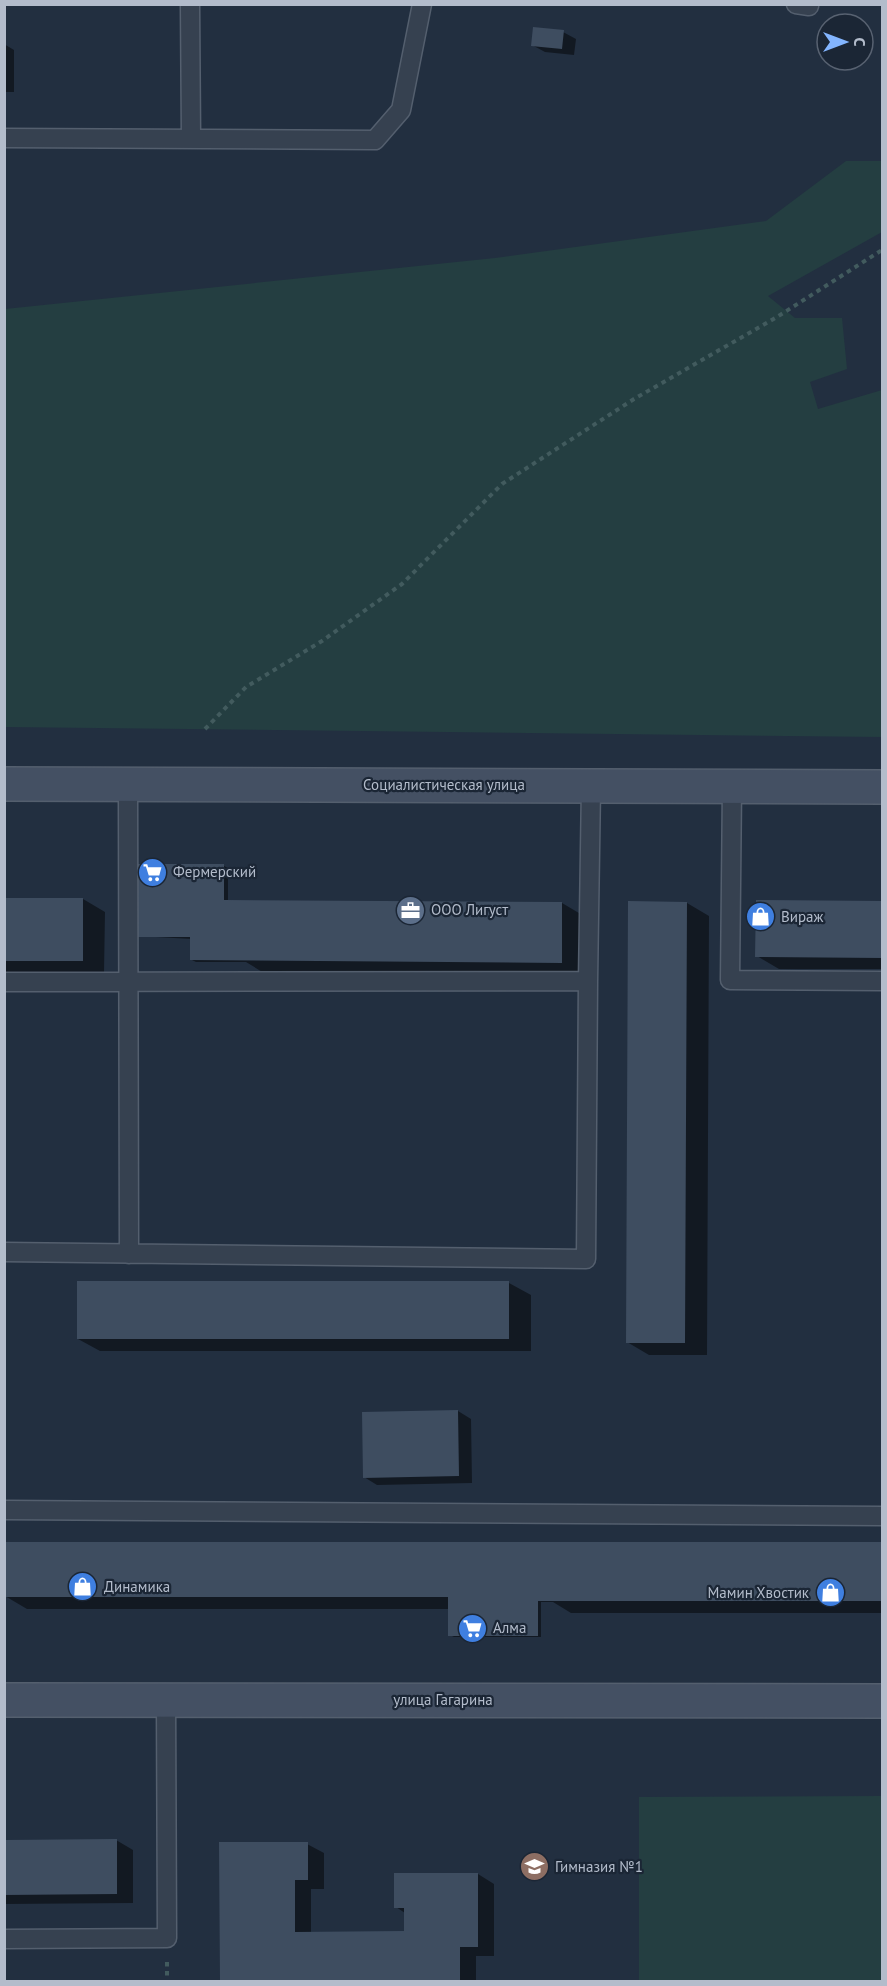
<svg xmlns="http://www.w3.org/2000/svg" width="887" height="1986" viewBox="0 0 887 1986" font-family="'PT Sans',sans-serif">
<rect width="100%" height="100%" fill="#222f40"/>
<path fill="#243e41" d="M846,161H882V232L768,296L795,318H842L847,369L810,382L818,409L882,390V737L5,727V309L495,258L766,221Z
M882,1796V1981H639V1797Z"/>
<path fill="#0007" d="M563,32L576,39L574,55L545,52L532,45Z
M4,44L14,50V92H4Z
M224,866L228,868V901L562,903L584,916L583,975L264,973L246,962H196L192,960V939L138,936Z
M4,899H83L105,912L104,973H4Z
M757,902L882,903V969H779L757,956Z
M629,903H687L709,916L707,1355H649L627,1342Z
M509,1283L531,1295V1351H100L78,1339Z
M458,1411L471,1419L472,1483L377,1485L364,1477L363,1413Z
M5,1544H882V1613H571L553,1602H541V1637H454L450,1635V1609H27L5,1596Z
M116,1840L133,1850V1903L4,1904V1841Z
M307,1844L324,1853V1889H311V1933H405V1913L396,1907L478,1874L494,1884V1956H476V1982H221Z"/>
<path fill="#3e4d60" d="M533,27L564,30L562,49L531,46Z
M137,864H224V900L562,902V963L190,960V937H136Z
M4,898H83V961H4Z
M756,900L882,901V958L755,957Z
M628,901L687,902L685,1343H626Z
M77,1281H509V1339H77Z
M458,1410L459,1476L363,1478L362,1412Z
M4,1542H882V1601H538V1636H448V1597H4Z
M117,1839V1894L4,1895V1840Z
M219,1842H308V1880H295V1932L404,1931V1908H394V1873H478V1947H460V1982H220Z"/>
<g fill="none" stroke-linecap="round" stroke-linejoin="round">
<defs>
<path id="service" d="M190,4L191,139
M796,4L809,6
M4,138L375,140L401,110L422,4
M128,785L129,1254
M732,787L730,980L882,981
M588,981L591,786
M4,982L588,981L586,1259L4,1252
M4,1510L882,1516
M4,1939L167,1938L166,1699"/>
<path id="secondary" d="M4,784L882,787
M4,1700L882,1701"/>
</defs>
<use href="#service" stroke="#545f6e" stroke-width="21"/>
<use href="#secondary" stroke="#545f6e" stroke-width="36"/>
<path stroke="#425b5e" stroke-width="4" stroke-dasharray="4.5 4.5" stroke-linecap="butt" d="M205,729L246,687L322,641L402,584L502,484L634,399L777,317L882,250
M167,1962V1982"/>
<use href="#service" stroke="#364150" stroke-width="18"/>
<use href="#secondary" stroke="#445063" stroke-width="33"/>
</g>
<defs>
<symbol id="supermarket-disc" viewBox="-11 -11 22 22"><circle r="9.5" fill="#3f7fe0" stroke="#1b2635"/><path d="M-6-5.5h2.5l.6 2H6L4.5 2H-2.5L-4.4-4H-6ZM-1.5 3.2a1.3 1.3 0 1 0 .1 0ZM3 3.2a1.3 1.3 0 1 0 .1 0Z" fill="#fff"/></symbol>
<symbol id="office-disc" viewBox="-11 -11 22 22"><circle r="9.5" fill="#5c6f8a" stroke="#1b2635"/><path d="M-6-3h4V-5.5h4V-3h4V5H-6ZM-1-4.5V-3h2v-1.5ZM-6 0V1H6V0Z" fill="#fff"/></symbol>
<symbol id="shop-disc" viewBox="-11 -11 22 22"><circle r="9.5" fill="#3f7fe0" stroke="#1b2635"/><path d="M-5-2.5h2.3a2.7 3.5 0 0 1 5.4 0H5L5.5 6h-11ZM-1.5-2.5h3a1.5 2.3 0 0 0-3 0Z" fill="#fff"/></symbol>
<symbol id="school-disc" viewBox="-11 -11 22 22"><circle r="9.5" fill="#8d6e63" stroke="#1b2635"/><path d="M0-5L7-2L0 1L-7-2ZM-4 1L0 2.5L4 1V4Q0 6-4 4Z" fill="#fff"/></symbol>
</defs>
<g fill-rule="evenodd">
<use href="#supermarket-disc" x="136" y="856" width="33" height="33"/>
<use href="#office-disc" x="394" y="894" width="33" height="33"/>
<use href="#shop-disc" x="744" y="900" width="33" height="33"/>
<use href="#shop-disc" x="66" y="1570" width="33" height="33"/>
<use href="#shop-disc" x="814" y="1576" width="33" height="33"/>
<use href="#supermarket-disc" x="456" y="1612" width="33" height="33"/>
<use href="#school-disc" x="518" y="1850" width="33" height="33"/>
</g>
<g text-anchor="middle" stroke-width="4.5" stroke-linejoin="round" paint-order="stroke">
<g font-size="15" fill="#b3bccb" stroke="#1b2635">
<text x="444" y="790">Социалистическая улица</text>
<text x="443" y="1705">улица Гагарина</text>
</g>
<g font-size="15" fill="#b3bccb" stroke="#1b2635" text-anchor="start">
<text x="173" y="877">Фермерский</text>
<text x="431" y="915">ООО Лигуст</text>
<text x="781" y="922">Вираж</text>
<text x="104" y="1592">Динамика</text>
<text x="809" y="1598" text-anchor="end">Мамин Хвостик</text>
<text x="493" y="1633">Алма</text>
<text x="555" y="1872">Гимназия №1</text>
</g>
</g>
<rect width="887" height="1986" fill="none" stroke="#b3bccb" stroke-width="12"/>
<g transform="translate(845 42) rotate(90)"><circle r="28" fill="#1b2635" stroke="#586271" stroke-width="1.5"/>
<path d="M0-4.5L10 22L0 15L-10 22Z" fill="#83b5ff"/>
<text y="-9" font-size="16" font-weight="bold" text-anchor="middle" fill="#b3bccb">С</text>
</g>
</svg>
